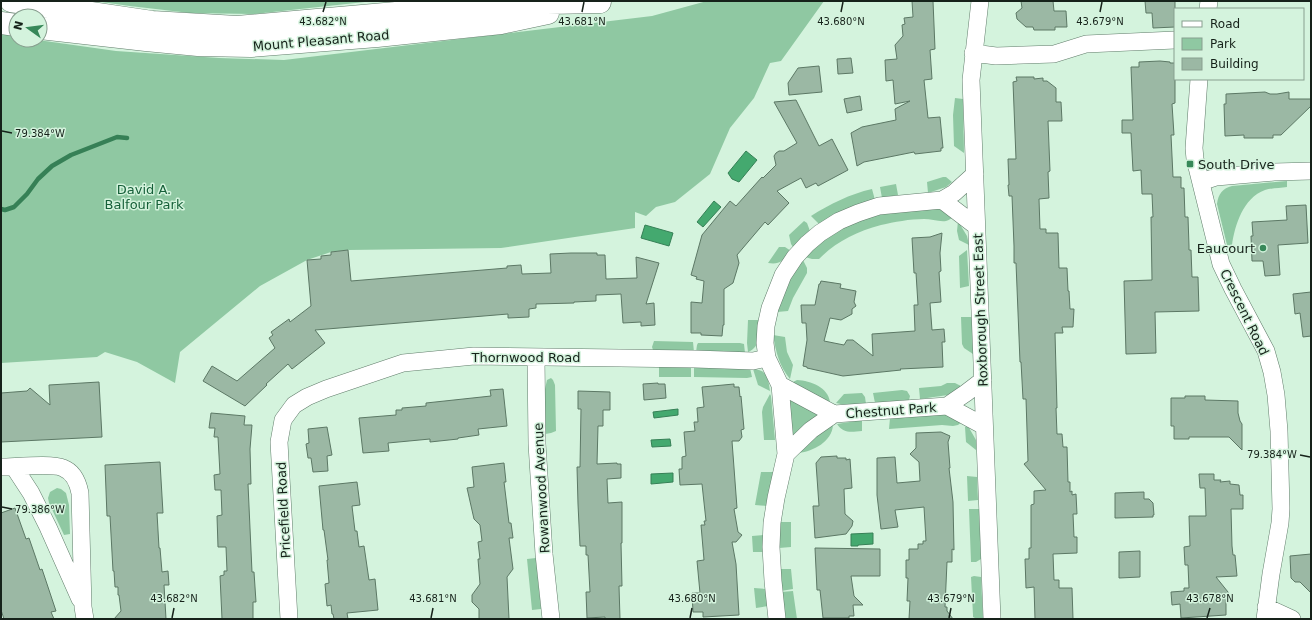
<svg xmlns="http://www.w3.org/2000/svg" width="1312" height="620" viewBox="0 0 1312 620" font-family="'DejaVu Sans',sans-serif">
<rect width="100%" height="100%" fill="#d4f3dd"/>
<path fill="#8fc8a2" d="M94,1H374L254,14L190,13L130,6Z
M707,1H824L781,61L770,63L754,98L730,128L710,174L675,202L656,207L646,216L635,212V228L501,248L348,250L331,252L307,260L260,286L180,352L175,383L137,362L105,352L97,357L1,363V34L16,36V40H38L116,51L219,58L284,60L652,16Z
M955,98L963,99L964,153L954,146L953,115Z
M943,177H946L952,182L946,187L928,193L927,182Z
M1287,181V187C1280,188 1272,188 1265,190C1243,198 1235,225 1232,245H1227L1217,204C1218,194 1223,188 1232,186Z
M896,184L898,195L882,198L880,187Z
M872,189L875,200L819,224L811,216C830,204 850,194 872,189Z
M930,208L939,209L954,216C951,219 949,220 946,221C939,222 931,219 924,219C910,219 894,222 881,225C856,232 837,241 819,259H812L805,257C811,252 816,246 823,241C855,215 891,212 930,208Z
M804,221L807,223L810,231L793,247L791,244L789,235Z
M958,221L967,236L969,245L959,240L957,231Z
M779,247H785L791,251C783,260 781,265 768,263Z
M967,250L969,286L960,288L959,256Z
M803,260L807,268V273L793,298L788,311L777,312L792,276Z
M961,317H972L973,354L964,348L962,344Z
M748,320H760C759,333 761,347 748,352L747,343Z
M773,335L785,337L787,352L793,365L790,379C779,366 776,352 773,335Z
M654,341L693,342L694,352L653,350L652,347Z
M698,343H740L744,344L745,353L696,352L697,345Z
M659,366L691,367V377H659Z
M694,367L750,368L752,377L747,378L694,377Z
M753,369C768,370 768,378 770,391L758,385Z
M551,378L553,380L555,385L556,431L551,433L545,434V389L547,380Z
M797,380C811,381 828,387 830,402C816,397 804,391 793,382Z
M947,383H955L961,386L948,395L920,399L919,388L941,386Z
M902,390L907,391L910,396L909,400L875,403L873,393Z
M862,393L865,397L866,404L845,405L836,403L844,394Z
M770,394L771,396L775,440H764L762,412L763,407Z
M788,394L825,412L793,439Z
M947,414L963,421L958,425L953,426L942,425L889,429L890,418Z
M862,420V431C851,432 844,434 837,424Z
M833,425C832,442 813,451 799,453L821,430Z
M968,426L976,440V450L966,442L965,427Z
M761,472H773L767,506L755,505Z
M967,476L977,477L978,500L968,501Z
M57,488L61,489L66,493L69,505L70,534L64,535L49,503L48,498L50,492Z
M969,509H979L981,559L976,562H971Z
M780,522H791V547L779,548Z
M764,535V552H753L752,536Z
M536,558L541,609L532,610L527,559Z
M779,569H791L793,589L781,591Z
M974,576L981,577L983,619H977L973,617V615L971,577Z
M754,588L766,589L768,606L756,608Z
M793,591L797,619L784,618L781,592Z"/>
<path fill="#44a96f" stroke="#368056" d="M746,151L757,160L739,182L732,179L728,173Z
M714,201L721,207L703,227L697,222Z
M645,225L673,233L669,246L641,238Z
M678,409V415L654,418L653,412Z
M670,439L671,446L652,447L651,440Z
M673,473V482L651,484V474Z
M873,533V544L858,545V546H851V534Z"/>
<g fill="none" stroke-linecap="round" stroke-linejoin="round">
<path stroke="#368056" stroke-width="4.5" d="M1,209L5,210L14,207L27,194L38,179L52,166L71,155L117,137L127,138"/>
</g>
<path fill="#9bb8a4" stroke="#5c7865" d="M912,1H933L935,49L930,50L932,79L924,80L928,118L940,117L943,148H941V151L915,154L914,152L864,162L857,166L851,133L862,127L896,120L895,109L910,101L895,104L893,80L886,81L885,60L897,59L895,45L903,36L902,25L905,24L904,18L913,17Z
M1021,1H1053L1054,11H1066L1067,27H1055V30H1034L1033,27H1026L1017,19L1016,13L1022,8Z
M1145,1H1175V27L1153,28L1152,13H1146Z
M851,58L853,73L838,74L837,59Z
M1160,61L1170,62V63H1175V103L1172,104L1174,135H1171L1173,177H1181V188H1184L1185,217H1188L1189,246V250H1191L1192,277H1198L1199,311L1155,312L1156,353L1126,354L1124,281L1152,280L1151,217H1153L1152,194H1142L1141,170L1133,171L1131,133H1122V120H1133L1131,67H1139V62Z
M819,66L822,92L789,95L788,83L798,68Z
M1016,77H1034V79L1043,78V81H1047L1056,88V102H1061L1062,121H1048L1050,171L1048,172L1049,198L1039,199L1040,229H1046V233H1058L1059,268H1067L1068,291H1069L1070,309H1074L1073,327H1062L1063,333H1055L1057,408H1056L1057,434H1062L1063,447H1067L1068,482H1070V492L1072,491V495L1076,494L1077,514H1073L1074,537H1077V553L1053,554L1054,580H1059V588H1072L1073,619H1035L1034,587L1026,588L1025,559H1029V548H1031V505L1034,504V491L1046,490L1024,464L1028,461L1026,399H1023L1021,362H1020L1016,263H1014V246L1012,196H1009L1008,185H1009L1008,159H1016L1013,82L1017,81Z
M1265,92L1270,94H1277L1289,92V99H1311V106L1281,135H1273V138H1244V135L1225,136L1224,104H1226V94Z
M860,96L862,110L847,113L844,99Z
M796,100L819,146L832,139L848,170L818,186L816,183L806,188L801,178L777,191L789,203L768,225L765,222L737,255L739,263L733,283L724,289V325H723L722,336L701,335V333H691V302L702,303L704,281L696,279L697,277L691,275L702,235L730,201L736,206L762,177L763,178L776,165L774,156L776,153L779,151H784L797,143L774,102Z
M1306,205L1308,243L1278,245L1280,275L1265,276L1263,261H1252L1251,236H1253L1252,222L1287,220L1286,206Z
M942,233L940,253L941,271L939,272L941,302L930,303L932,330L944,329L945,342H942L943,367L900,369L901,370L843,376L807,368V367L803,366L807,340L806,323H802L801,305H815L819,284H820L821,281L841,284L840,288L856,291L854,302L856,306L852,309V314L841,320L830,318L824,341L844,345L847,340H853L873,356L872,334L915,331L914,305H918L916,273H914L912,238L930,237Z
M348,250L351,281L507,268V266L521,265L522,274L551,273L550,254L571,253H597V255H605L606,279L637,278L636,257L659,263L646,304L654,303L655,325L641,326V322L623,323L621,294L596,295V301L574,302V303L536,304V308L529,309V317L508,318V314L315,330L325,343L292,369L288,364L266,384L267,385L245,406L203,381L212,366L237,381L275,348L269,338L273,335L271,332L289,319L290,322L311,306L307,260L321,259V256L331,255V252Z
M1311,292V336L1303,337L1300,313L1295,314L1293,294Z
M99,382L102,437L1,442V393L27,391L30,388L50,405L49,385Z
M658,383V384H665L666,398L644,400L643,384Z
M734,384V387H739L740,397L741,396L744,429L741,430L742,437L739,441H732L737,508L734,509L738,532L742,535L736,542H732L736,564L739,615L703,617V612H693L692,593H700L697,561L704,560L701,525H705L704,521H706L702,484L680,485L679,469H682V457L686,456L684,432L695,431L694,422H698L697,408L704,407L702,387Z
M503,389L507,426L478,429L479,435L458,438V439L430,442V439L388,443L389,451L363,453L359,418L396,415V410H402V408L426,406V403L491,396L490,390Z
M578,391L610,392V410H603V426H598L597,464L617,463V464H621V478L607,479L608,503L622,502V543H621L622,586H619L620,619H605V617L587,618L586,592H590L588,555H586V546H580L578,504L577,467H580L581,409H578Z
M1185,396H1205V400L1238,401V413L1240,421L1242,424V450L1229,437H1189V439H1174V426H1171V398H1185Z
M211,413L245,416L244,425H252L250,449L251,484H248L252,572H254L256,602H253V619H222L220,576L224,575V571H227L226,547H218L217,516L222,515L221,490H215L214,475L220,474L218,437H214L215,428H209Z
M327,427L332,455L327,456L328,471L313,472L311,458H308L306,444L309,443L308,429Z
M941,432L950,436L948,442L950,468H949L953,502L954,550L952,549V562H947L945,607H947V611L953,619H909L910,601H907L908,578H906V560H909V549H918V544H923V541H926L924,507L895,510L898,527L881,529L877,495V458L895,457L897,483L920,481L919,462L910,454L916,448V433Z
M837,456V458H846V460L850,459L852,488L844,489L845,514L853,521L852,526L846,534L815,538L813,506H819L816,463L821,457Z
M160,462L163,513H157L159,548H160L162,572L168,571L169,585H164L166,619H114L121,611L119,595H118V587H115L114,571H113L110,516H107L105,465Z
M504,463L506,482H504L509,523H511L513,538H509L513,569L507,577L509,619H479V609L472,602V595L480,584L478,559H480L478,542L482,541L480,525L474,519L467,488L474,487L472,467Z
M1199,474H1214V480H1221L1220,482L1230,481V484L1239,485L1240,495H1243V509H1231L1232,546L1233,555H1235L1237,576L1216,577L1228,592L1229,596L1226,600V615L1181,618L1180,604L1172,605L1171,592L1184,591V588H1189L1188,565H1185L1184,547L1190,546L1189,516H1206L1205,488H1200Z
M357,482L360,505L352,506L355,531H357L359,547L364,546L369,580L375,579L378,610L347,613L348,619H334L333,614H332L331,605L327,606L325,584L329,583L327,560H328L324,530H323L319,486Z
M1144,492V499H1149L1153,503L1154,515H1153V517L1115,518V493Z
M15,508L26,539L29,538L40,570L42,569L56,611L51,612L54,619H4L1,610V513Z
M815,548L880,549V576H851L854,596L863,605H853L854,616H849V618H823L820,590H817Z
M1140,551V577L1119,578V552Z
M1311,554V593L1300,582H1295L1291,578L1290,556Z"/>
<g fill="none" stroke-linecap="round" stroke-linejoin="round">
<defs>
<path id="minor" d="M980,1L971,80L992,619
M1208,9L1209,1
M973,53L996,56L1054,54L1086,44L1175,40
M1199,79L1194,148L1195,159L1221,264L1233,289L1266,351L1272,372L1276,395L1279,431L1281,509L1280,523L1271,574L1265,619
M1201,182L1216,177L1274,172L1311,171
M942,200L976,226
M536,357L537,444L544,554L551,619
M780,385L834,414
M947,406L984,426
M786,454L811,430L834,414L947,406L966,393L983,380
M1,467C14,467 53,463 63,468C74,472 78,483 80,493L83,607L85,619
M14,467L31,493L48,527L80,599
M1266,607L1292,619
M289,619L279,442L283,420L294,405L307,397L326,389L403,363L474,356L695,359L753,361L767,358
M777,619L773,581L771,547L772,523L776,498L786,454L780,385L767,358L765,343L766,326L770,308L783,275L795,257L807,244L820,233L839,221L858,213L879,206L942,200L954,193L975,174"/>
<path id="secondary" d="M11,1L152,22L237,27L497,4L600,2
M1,23L16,25
M40,28L146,40L198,45L251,46L377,36L501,23L548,13"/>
</defs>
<use href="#minor" stroke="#617d6b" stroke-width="18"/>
<use href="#secondary" stroke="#617d6b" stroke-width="23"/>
<use href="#minor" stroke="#fff" stroke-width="17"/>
<use href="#secondary" stroke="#fff" stroke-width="22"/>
</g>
<path fill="none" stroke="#16221a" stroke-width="1.5" d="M323,12L326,2M582,12L584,2M841,12L843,2M1100,12L1102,2M2,131L12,133M1300,455L1310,457M2,507L12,509M172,618L174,608M431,618L433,608M690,618L692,608M949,618L951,608M1207,618L1210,608"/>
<g fill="#378859" stroke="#d4f3dd" stroke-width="1.5">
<rect x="1186" y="160" width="8" height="8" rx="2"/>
<circle cx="1263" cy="248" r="4"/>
</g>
<g text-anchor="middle" stroke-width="3" stroke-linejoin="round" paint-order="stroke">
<g font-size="13" fill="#16221a" stroke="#d4f3dd">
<text transform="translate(321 40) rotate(-5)" y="5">Mount Pleasant Road</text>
<text transform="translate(980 310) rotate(-92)" y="5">Roxborough Street East</text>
<text transform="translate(1245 312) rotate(64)" y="5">Crescent Road</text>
<text x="526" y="362">Thornwood Road</text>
<text transform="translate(891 410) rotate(-4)" y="5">Chestnut Park</text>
<text transform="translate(541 488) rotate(-93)" y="5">Rowanwood Avenue</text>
<text transform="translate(283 510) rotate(-93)" y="5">Pricefield Road</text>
</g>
<g font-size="13" fill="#16221a" stroke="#d4f3dd" text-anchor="start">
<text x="1198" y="169">South Drive</text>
<text x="1255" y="253" text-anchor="end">Eaucourt</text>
</g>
<g font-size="13" fill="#155f38" stroke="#d4f3dd">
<text x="144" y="194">David A.<tspan x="144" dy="15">Balfour Park</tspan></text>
</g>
</g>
<g font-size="10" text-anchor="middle" fill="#16221a" stroke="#d4f3dd" stroke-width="3" stroke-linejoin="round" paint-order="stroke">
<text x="323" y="25">43.682°N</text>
<text x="582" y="25">43.681°N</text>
<text x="841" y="25">43.680°N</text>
<text x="1100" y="25">43.679°N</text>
<text x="40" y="137">79.384°W</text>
<text x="1272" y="458">79.384°W</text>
<text x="40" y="513">79.386°W</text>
<text x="174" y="602">43.682°N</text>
<text x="433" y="602">43.681°N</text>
<text x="692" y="602">43.680°N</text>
<text x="951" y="602">43.679°N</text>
<text x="1210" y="602">43.678°N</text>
</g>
<rect width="1312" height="620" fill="none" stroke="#16221a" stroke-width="4"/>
<rect x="1174" y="8" width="130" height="72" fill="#d4f3dd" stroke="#889f8f"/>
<rect x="1182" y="21" width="20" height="6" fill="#ffffff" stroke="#889f8f"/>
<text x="1210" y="28" font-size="12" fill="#16221a">Road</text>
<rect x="1182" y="38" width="20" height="12" fill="#8fc8a2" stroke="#889f8f"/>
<text x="1210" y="48" font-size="12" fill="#16221a">Park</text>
<rect x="1182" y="58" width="20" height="12" fill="#9bb8a4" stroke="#889f8f"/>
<text x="1210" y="68" font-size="12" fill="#16221a">Building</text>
<g transform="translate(28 28) rotate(284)"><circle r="19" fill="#d4f3dd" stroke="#889f8f"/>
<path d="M0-3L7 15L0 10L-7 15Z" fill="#378859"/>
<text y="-6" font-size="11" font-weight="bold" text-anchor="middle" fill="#16221a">N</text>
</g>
</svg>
